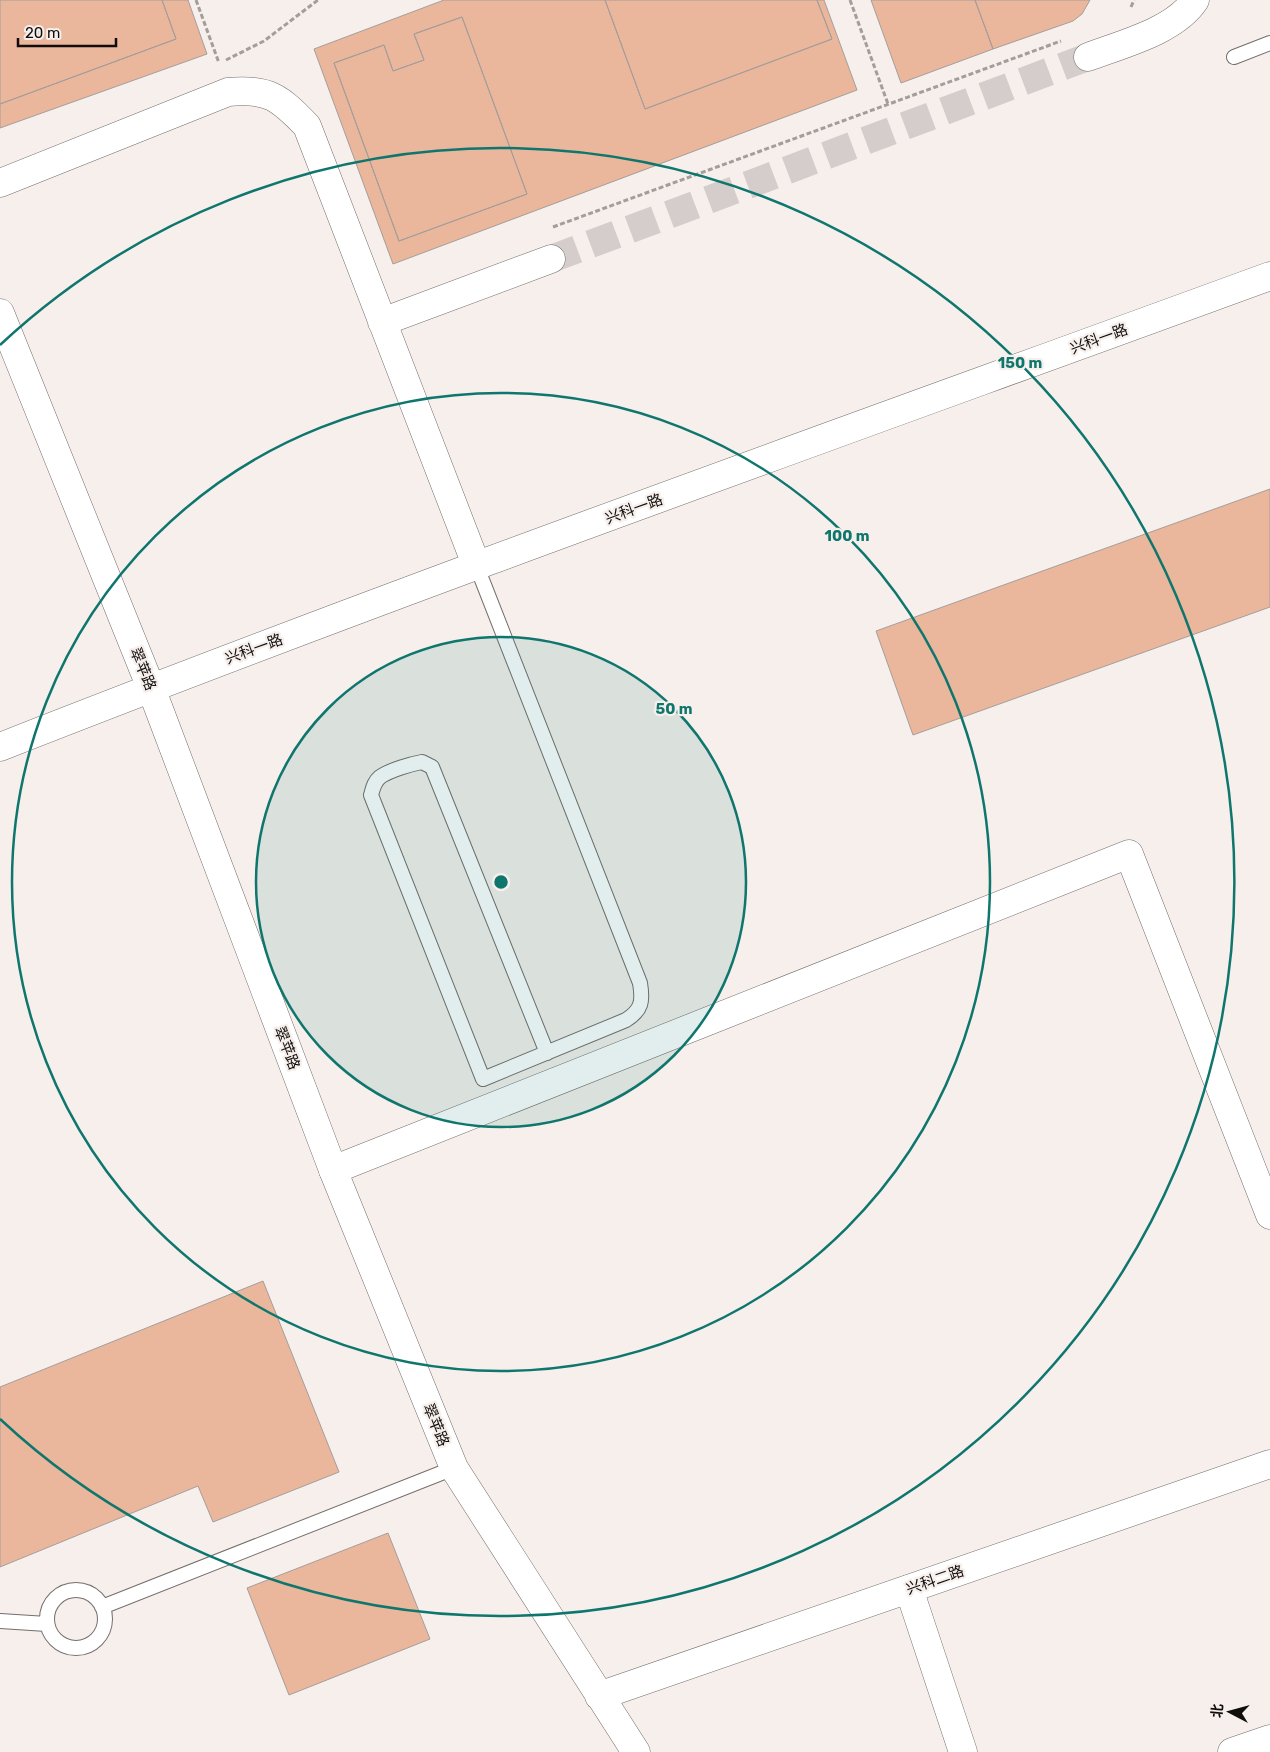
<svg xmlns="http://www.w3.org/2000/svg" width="1270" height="1752" viewBox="0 0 1270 1752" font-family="Rubik,'Noto Sans SC',sans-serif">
<rect width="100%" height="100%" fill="#f6efec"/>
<path fill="#eab69c" stroke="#a49e9b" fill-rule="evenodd" d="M0,0H162L176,39L0,104Z
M162,0H188L207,54L0,128V104L176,39Z
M444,0H605L645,109L832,39L817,0H824L857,90L393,264L314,49ZM462,17L527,194L399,241L334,63L384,45L393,71L424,60L414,34Z
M605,0H817L832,39L645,109Z
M871,0H975L993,49L901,83Z
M975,0H1090L1082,14L1073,21L993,49Z
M462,17L527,194L399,241L334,63L384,45L393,71L424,60L414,34Z
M1270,489V607L913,735L876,631Z
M263,1281L339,1472L213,1522L198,1486L0,1567V1387Z
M388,1533L430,1639L289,1695L247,1588Z"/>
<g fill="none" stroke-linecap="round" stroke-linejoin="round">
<path stroke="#d4cdcb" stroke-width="28" stroke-dasharray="28 14" stroke-linecap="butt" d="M551,259L1088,57"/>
<defs>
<path id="service" d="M1234,57L1270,43
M477,567L640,983C643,1001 642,1010 626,1020L483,1079L371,795C373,788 374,782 380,777C390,770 411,764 422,762L432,767L547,1053
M47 1619a29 29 0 1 1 58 0a29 29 0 1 1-58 0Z
M102,1607L454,1468
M0,1621L47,1624"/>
<path id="minor" d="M1088,57C1122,44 1175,31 1195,0
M0,183L228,92C269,88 280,98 307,126L477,567
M382,322L551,259
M333,1170L1129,854L1270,1215
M909,1589L963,1752
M1232,1752L1270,1739"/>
<path id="tertiary" d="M0,313L151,688L333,1170L454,1468L636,1752
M0,747C420,582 846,431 1270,276
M599,1696L1270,1464"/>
</defs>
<use href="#service" stroke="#746e6c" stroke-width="16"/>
<use href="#minor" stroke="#746e6c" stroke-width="29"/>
<use href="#tertiary" stroke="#746e6c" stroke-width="29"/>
<path stroke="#a39e9b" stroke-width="3" stroke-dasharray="5 2.5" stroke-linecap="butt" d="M196,0L219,63
M850,0L888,104
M1131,7L1134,0
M226,60L264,41L318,0
M553,227L1061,41"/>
<use href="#service" stroke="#fff" stroke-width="14"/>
<use href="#minor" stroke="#fff" stroke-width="28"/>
<use href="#tertiary" stroke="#fff" stroke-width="28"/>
</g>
<circle cx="501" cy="882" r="245" fill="#0f766e" fill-opacity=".12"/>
<g fill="none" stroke="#0f766e" stroke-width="2.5">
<circle cx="501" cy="882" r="245"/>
<circle cx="501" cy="882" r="489"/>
<path d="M0 345A734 734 0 1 1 0 1419"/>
</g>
<g text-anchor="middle" stroke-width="4.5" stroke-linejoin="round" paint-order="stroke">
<g font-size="15" fill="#100e0d" stroke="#f6efec">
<text transform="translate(1099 339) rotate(-20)" y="5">兴科一路</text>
<text transform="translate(634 509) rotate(-20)" y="5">兴科一路</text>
<text transform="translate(254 649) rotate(-20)" y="5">兴科一路</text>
<text transform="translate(143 669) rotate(68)" y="5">翠苹路</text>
<text transform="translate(287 1048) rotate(69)" y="5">翠苹路</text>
<text transform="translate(436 1425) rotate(68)" y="5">翠苹路</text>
<text transform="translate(935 1580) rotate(-19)" y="5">兴科二路</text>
</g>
</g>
<circle cx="501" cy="882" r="8" fill="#0f766e" stroke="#f6efec" stroke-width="2.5"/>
<g font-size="15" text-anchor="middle" font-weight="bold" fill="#0f766e" stroke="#f6efec" stroke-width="4.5" stroke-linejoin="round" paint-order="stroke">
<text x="1020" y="368">150 m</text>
<text x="847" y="541">100 m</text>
<text x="674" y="714">50 m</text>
</g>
<g transform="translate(1230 1712) rotate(276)" stroke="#f6efec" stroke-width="4" paint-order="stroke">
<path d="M0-4L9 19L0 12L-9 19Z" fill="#100e0d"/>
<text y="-8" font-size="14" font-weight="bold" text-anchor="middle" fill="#100e0d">北</text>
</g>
<path d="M18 38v8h98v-8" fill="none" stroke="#100e0d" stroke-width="2.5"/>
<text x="25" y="38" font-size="15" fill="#100e0d" stroke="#f6efec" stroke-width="4" paint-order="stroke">20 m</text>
</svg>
